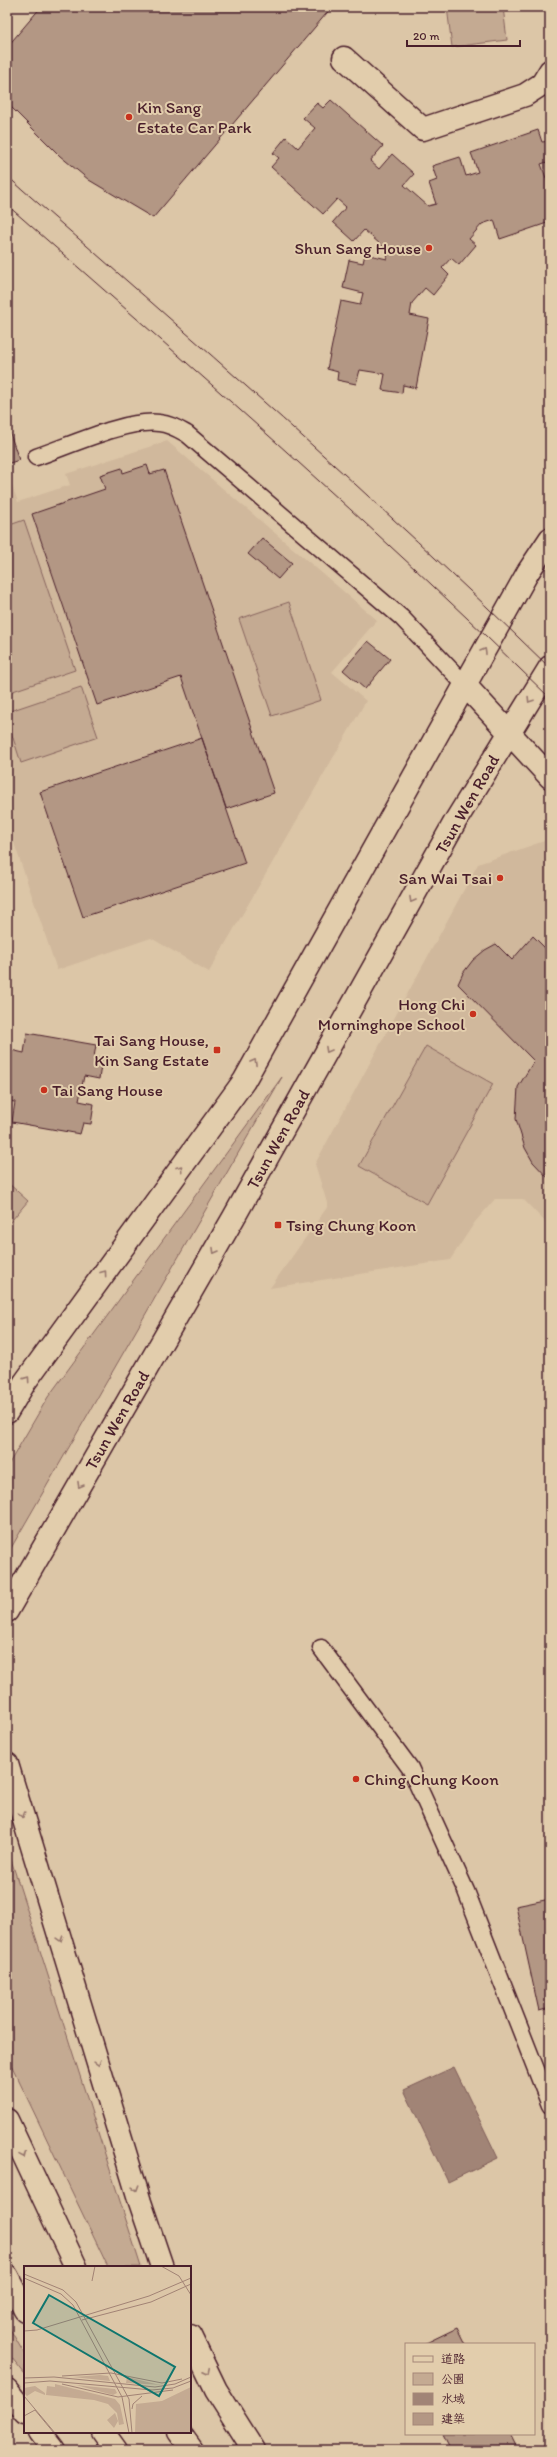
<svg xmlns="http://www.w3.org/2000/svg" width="557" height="2457" viewBox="0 0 557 2457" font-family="Itim,'LXGW WenKai TC',sans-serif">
<rect width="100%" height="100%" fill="#dcc6a7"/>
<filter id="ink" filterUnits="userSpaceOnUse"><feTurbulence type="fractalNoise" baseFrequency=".025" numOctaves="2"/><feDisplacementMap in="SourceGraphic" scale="8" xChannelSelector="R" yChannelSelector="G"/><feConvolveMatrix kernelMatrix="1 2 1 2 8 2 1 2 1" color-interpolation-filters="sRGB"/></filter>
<g filter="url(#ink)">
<path fill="#d0b89c" d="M167,441L377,620L332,672L366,701L209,972L151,938L57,970L7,822V472L18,502L70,485L66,474Z
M550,839V1227L523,1199H495L475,1222L450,1260L270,1288L328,1206L315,1164L478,864Z"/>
<path fill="#c4aa92" stroke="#87645e" d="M447,7H503L507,40L452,47Z
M24,520L75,670L7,693V526Z
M289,602L321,700L272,716L239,619Z
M81,687L98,737L21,763L7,719V712Z
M426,1046L493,1084L427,1204L359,1166Z
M282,1077L7,1555V1467L48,1397Z
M7,1182L28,1201L7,1226Z
M7,1847L141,2267H108L7,2056Z
M7,2324L25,2355V2374L7,2352Z"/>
<path fill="#a18476" stroke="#7e5c58" d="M454,2067L498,2158L448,2182L404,2090Z"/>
<path fill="#b39784" stroke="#4a1f2b" d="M41,7H332L153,218L89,180L60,156L7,103V47Z
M331,100L383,146L370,161L379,169L392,154L414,174L404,185L428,206L436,204L429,183L437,180L432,166L460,157L466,176L478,172L471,153L538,130L542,142L550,141V161L541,164L550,189V222L500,239L494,220L482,224L469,239L476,245L459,265L451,258L442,268L449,275L433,295L425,288L412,303L410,315L429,319L416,388L403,385L402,393L382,390L385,374L360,370L356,384L337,380L338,372L327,369L341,301L360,305L363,293L343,288L349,260L363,263L365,254L387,259L388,251L364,230L354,241L333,222L346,207L337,199L323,214L271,167L279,158L273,153L286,137L298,148L315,128L303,118L317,103L323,108Z
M7,424L19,460L7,464Z
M147,465L150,474L164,470L274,793L226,809L181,677L97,705L32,514L105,489L100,475L122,468L123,473Z
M262,538L292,563L278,579L248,554Z
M368,641L390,659L365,689L343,670Z
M202,738L245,863L83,917L40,792Z
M533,936L550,953V1180L533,1162L525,1148L516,1119L518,1087L534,1061L458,984L463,973L473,960L485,950L496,944L512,960Z
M27,1033L96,1045L94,1057L102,1059L99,1079L84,1076L79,1101L94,1104L91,1124L83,1123L80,1134L12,1122L15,1102L7,1101V1047L11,1050L24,1053Z
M550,1899V2008L539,2011L516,1906Z
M457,2328L465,2344H424Z
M443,2434H509L516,2448L511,2450H451Z"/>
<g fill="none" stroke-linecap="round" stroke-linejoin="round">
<defs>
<path id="lane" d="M36,457C69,446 126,419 159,423C170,424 178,429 187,434L402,618L465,685
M321,1648L410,1768L466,1891L550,2105"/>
<path id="street" d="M344,58L423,129L525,95L542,84L550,71"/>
<path id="secondary" d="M465,685L550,777
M7,1412L25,1382L244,1081L528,572L550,539
M7,1611L234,1217L456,820L550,667"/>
<path id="primary" d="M7,1764L140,2202L162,2267
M7,2120L76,2267
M7,2276L25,2310
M190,2336L216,2390L254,2450
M7,2390L25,2413
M40,2432L54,2450
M103,2432L116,2450
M179,2432L192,2450"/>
</defs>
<use href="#lane" stroke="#4a1f2b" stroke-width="19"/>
<use href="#street" stroke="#4a1f2b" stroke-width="25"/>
<use href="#secondary" stroke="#4a1f2b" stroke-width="25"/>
<use href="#primary" stroke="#4a1f2b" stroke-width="25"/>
<use href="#lane" stroke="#e2cdac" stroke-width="16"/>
<use href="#street" stroke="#e2cdac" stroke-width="22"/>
<use href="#secondary" stroke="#e2cdac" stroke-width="22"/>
<use href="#primary" stroke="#e2cdac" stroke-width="22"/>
<path stroke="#4a1f2b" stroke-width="1" d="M7,176C191,337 376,497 550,668
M7,205C191,366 375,526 550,698"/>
</g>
<defs><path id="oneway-chevron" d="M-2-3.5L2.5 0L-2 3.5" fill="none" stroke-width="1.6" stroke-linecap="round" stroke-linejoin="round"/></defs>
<g stroke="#96766c">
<use href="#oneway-chevron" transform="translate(484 651) rotate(-60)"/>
<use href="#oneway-chevron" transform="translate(530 700) rotate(122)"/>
<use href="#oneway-chevron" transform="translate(412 900) rotate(119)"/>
<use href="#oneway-chevron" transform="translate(328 1050) rotate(119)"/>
<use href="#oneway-chevron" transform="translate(254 1062) rotate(-61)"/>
<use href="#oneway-chevron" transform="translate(180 1168) rotate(-54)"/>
<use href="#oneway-chevron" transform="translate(215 1251) rotate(120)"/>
<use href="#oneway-chevron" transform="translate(104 1273) rotate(-54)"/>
<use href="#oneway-chevron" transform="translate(27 1379) rotate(-55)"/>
<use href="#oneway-chevron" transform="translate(80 1485) rotate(120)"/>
<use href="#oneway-chevron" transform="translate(22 1815) rotate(73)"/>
<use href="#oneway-chevron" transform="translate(60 1939) rotate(73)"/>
<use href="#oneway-chevron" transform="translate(98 2063) rotate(73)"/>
<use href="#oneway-chevron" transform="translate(23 2155) rotate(66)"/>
<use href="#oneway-chevron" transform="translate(136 2188) rotate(73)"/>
<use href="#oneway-chevron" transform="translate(207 2371) rotate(64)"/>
</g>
</g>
<g fill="#c8321e" stroke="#e2cdac" stroke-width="1.5">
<circle cx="129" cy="117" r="4"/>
<circle cx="429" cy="248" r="4"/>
<circle cx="500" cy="878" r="4"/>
<circle cx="473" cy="1014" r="4"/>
<rect x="213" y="1046" width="8" height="8" rx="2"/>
<circle cx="44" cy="1090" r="4"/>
<rect x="274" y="1221" width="8" height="8" rx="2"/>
<circle cx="356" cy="1779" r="4"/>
</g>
<g text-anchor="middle" stroke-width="4" stroke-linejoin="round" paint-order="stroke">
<g font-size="17" fill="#4a1f2b" stroke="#e2cdac" text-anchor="start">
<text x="137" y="113">Kin Sang<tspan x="137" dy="20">Estate Car Park</tspan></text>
<text x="421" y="254" text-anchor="end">Shun Sang House</text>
<text x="492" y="884" text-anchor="end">San Wai Tsai</text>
<text x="465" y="1010" text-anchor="end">Hong Chi<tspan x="465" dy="20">Morninghope School</tspan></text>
<text x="209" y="1046" text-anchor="end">Tai Sang House,<tspan x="209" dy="20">Kin Sang Estate</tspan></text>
<text x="52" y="1096">Tai Sang House</text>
<text x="286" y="1231">Tsing Chung Koon</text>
<text x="364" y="1785">Ching Chung Koon</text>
</g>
<g font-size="17" fill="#4a1f2b" stroke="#e2cdac">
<text transform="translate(467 804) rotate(-60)" y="6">Tsun Wen Road</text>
<text transform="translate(278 1139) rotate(-61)" y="6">Tsun Wen Road</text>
<text transform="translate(117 1420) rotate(-60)" y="6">Tsun Wen Road</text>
</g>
</g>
<g transform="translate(24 2266)">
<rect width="167" height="167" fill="#dcc6a7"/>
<path d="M76,109L84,110L86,115L49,111ZM103,111L132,118L139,119L102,117ZM31,118L91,133L96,139L100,158L95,159L93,147L84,138L70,134L22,129L23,120L31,121ZM52,119L91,123L93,127L89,129ZM11,120L21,127V129L11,125L3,130L0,127V122ZM167,121V167H111L112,138L138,135ZM91,147L94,155L90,162L83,154Z" fill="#c4aa92"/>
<path fill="none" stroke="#a28375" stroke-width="1" d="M137,0L155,10L167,29M0,8L39,24L52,36L105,133L108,167M0,12L37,28L49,39L98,131L105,167M68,15L71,0M58,54L127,36L167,18M0,65L13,64L125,30L167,12M38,110L87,107L138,117L158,113M0,112L30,111L131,121L151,118L167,111M0,117L26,115L128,124L149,122L167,115M38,118L94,131L149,124M0,130L31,167M108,143L109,138L118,130M0,150L11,144L30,167"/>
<path fill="#0f766e" fill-opacity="0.15" stroke="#0f766e" stroke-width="2" d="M25,29L151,101L135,130L9,57Z"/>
<rect width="167" height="167" fill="none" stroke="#4a1f2b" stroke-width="2"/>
</g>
<rect width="557" height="2457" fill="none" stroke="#e2cdac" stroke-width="24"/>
<rect x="12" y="12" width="533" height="2433" fill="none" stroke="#4a1f2b" stroke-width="1.5" filter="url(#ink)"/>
<rect x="405" y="2343" width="130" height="92" fill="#e2cdac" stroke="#a58778"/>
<rect x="413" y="2356" width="20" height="6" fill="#e2cdac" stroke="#a58778"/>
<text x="441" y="2363" font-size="12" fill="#4a1f2b">道路</text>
<rect x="413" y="2373" width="20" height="12" fill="#c4aa92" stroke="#a58778"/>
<text x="441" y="2383" font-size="12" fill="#4a1f2b">公園</text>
<rect x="413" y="2393" width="20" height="12" fill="#a18476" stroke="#a58778"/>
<text x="441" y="2403" font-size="12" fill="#4a1f2b">水域</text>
<rect x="413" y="2413" width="20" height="12" fill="#b39784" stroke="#a58778"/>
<text x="441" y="2423" font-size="12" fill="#4a1f2b">建築</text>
<path d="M407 40v6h113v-6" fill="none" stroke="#4a1f2b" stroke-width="2"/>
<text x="413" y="40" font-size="12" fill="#4a1f2b" stroke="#e2cdac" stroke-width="3" paint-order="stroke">20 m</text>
</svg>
